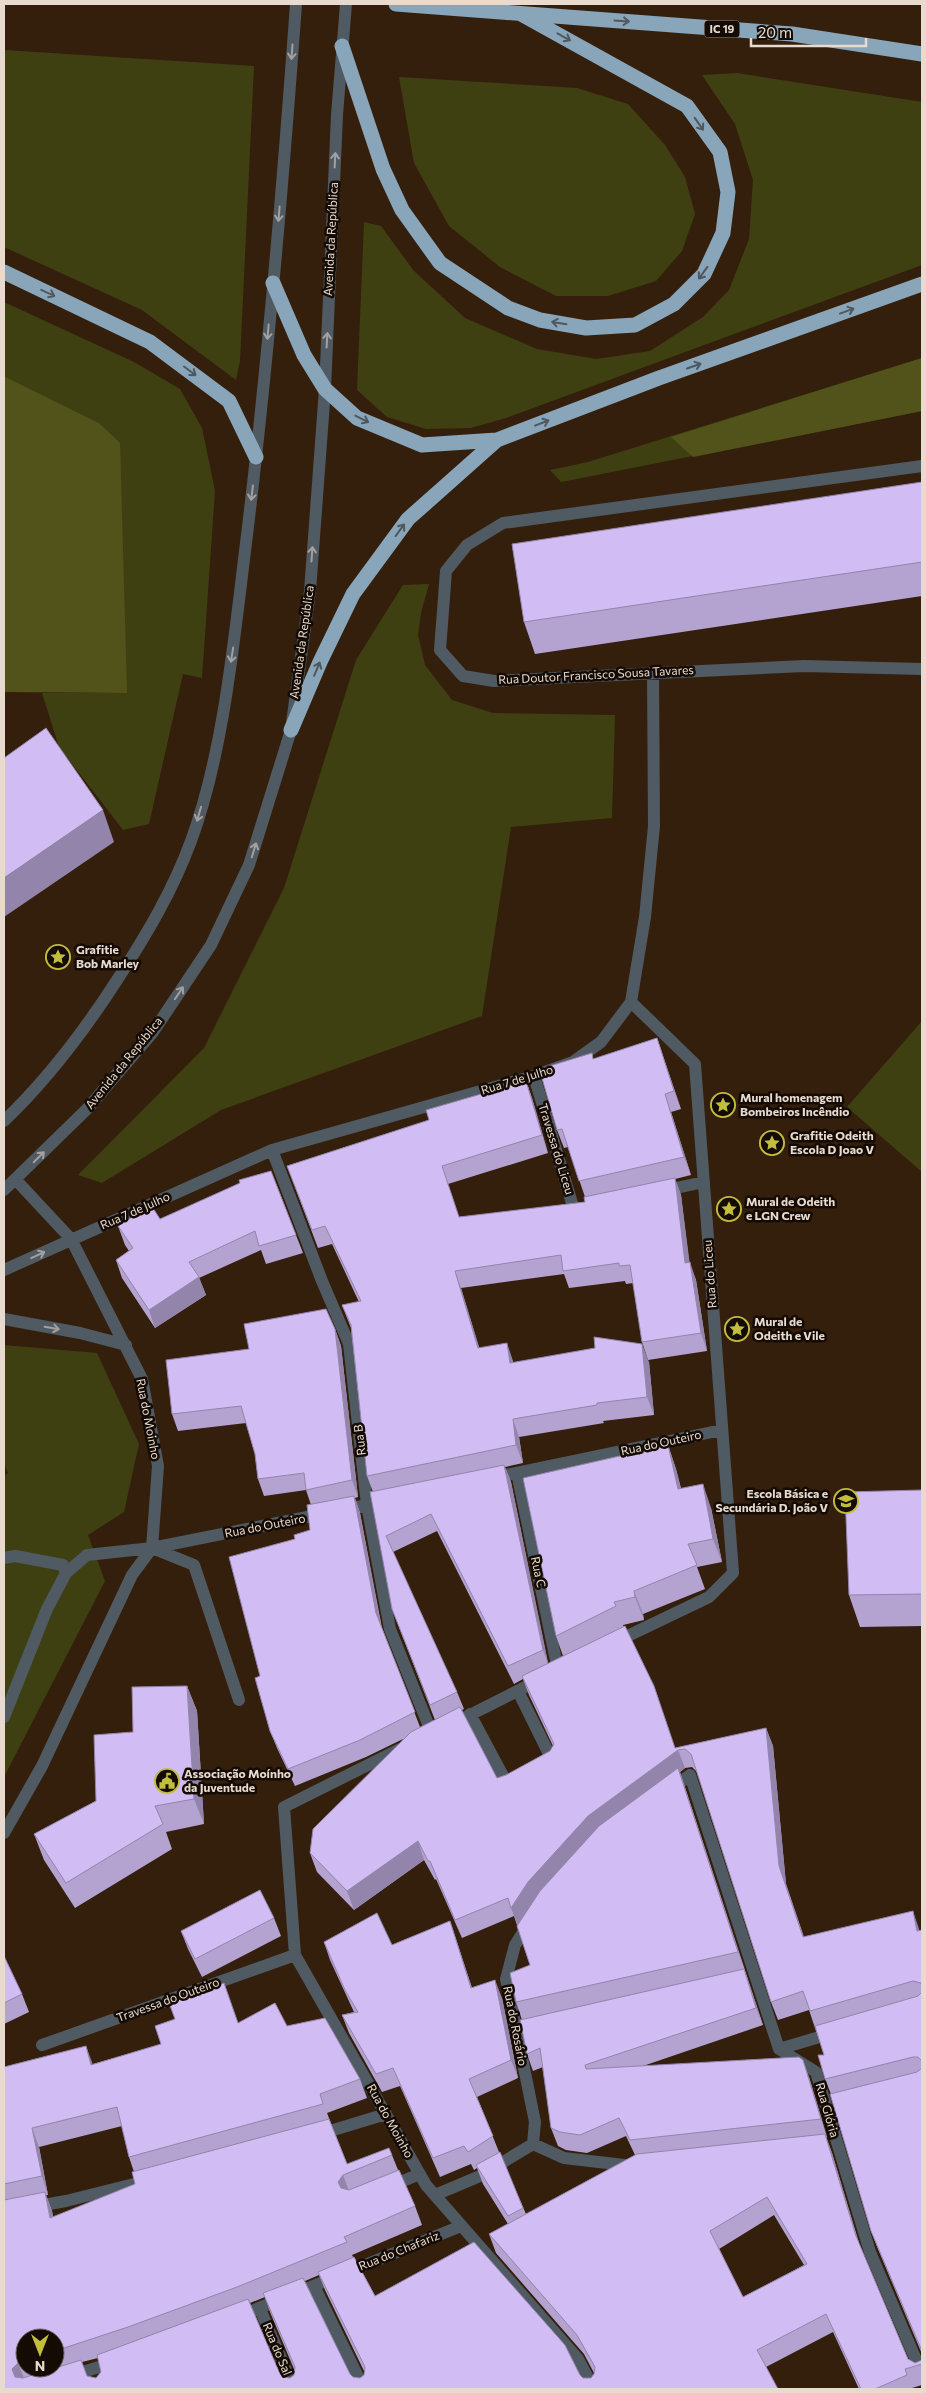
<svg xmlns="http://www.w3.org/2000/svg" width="926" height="2393" viewBox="0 0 926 2393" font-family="Commissioner,sans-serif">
<rect width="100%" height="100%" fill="#341f0c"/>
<path fill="#3f4012" d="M4,50L254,66L240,361L236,380L142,310L4,247Z
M737,73L922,102V265L506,418L471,428L426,429L387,417L357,390L364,222L381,226L414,271L465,318L537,349L596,359L650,351L703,317L729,290L749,239L753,180L735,124L702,75Z
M399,77L577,88L628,104L665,145L685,177L695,214L682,251L656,281L608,296H556L500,267L449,226L414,163Z
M4,302L134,362L180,389L202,428L215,491L202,678L183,674L149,824L123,830L59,747L42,693H126L99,423L4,376Z
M922,358V411L561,482L550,470L588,462Z
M429,584L421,613L418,635L425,665L452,700L493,713L615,715L612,818L511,827L482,1016L221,1110L102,1183L78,1175L204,1048L284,888L356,660L403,585Z
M922,1021V1172L847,1107Z
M4,1345L97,1353L139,1444L124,1512L88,1535L105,1581L4,1777V1476L8,1473L4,1464Z"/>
<path fill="#52531a" d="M922,358V411L693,457L671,437Z
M4,376L99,423L120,443L127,693L4,692Z"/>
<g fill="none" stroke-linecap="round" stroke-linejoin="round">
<path stroke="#4f5a63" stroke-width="12" d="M922,466L503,523L467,545L446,571L440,650L463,676L494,681L804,666L922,669
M534,1076L574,1210L584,1208
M4,1121C49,1078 85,1030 119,977C147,934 173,890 191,841C224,751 234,639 246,543C268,364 283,184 296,4
M272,1150L322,1281L349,1344L367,1505L390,1629L432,1734
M16,1180L71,1239L142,1379L158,1466L152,1548
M4,1190L87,1109L153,1032L211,945L249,865L291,730L310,591L325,389L337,115L346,4
M662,1191L704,1182
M4,1270L272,1150L534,1076L573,1062L601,1042L631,1002L645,917L654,826L653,672
M4,1319L80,1333L126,1345
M517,1473L558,1670
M492,1478L722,1430
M4,1558L15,1556L63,1565L66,1573
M615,1642L709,1597L733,1573L695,1064L631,1002
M518,1691L553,1762L549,1765
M470,1714L509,1787L514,1784
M4,1717L47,1609L66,1573L87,1555L152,1548L194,1565L239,1700
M452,1724L541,1679
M400,1749L284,1807L295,1955L426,2185L578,2359L594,2389
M670,1790L690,1775L779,2049L816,2072L870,2252L922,2374
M4,1833L42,1766L132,1575L152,1548L387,1501
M529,1923L515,1945L506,1979L535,2122L533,2144
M42,2045L295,1955
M779,2049L833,2033
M317,2135L386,2114
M388,2187L420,2174
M435,2195L480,2176L533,2144L564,2158L633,2166
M4,2212L66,2201L150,2180
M314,2286L364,2389
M260,2309L294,2389
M237,2317L461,2226
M70,2376L115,2362"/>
<path stroke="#88a5ba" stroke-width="15" d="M396,4L792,34L922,54
M342,46L383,169L402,210L440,263L508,308L540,320L586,328L635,325L674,304L704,274L723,233L728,192L720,152L687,106L521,14
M4,272L150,342L229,401L256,457
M273,283L304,355L325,389L357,418L422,445L497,440L659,378L922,284
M291,730L320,662L353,594L408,519L497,440"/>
</g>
<path fill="#b4a3d1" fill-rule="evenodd" d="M922,482V596L535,654L524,622Z
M657,1038L681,1109L671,1112L691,1175L675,1179L681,1195L689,1262L696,1280L707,1351L648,1360L642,1342L633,1283L626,1284L625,1281L569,1288L564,1274L461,1288L479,1348L513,1361V1363L649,1362L654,1415L603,1421L604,1423L519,1437L523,1463L505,1467L511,1482L548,1664L563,1656L556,1636L668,1445L676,1469L681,1488L711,1508L722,1562L697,1567L705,1589L643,1614L644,1620L623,1625L675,1748L766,1728L773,1746L786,1884L804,1937L922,1930V2354L878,2249L871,2231L831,2094L825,2079L824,2055L809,2010L778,2020L771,2002L697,1772L692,1767L685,1768L680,1772L763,2025L643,2066L809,2077L827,2137H826L832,2153L860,2246L908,2359L915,2363L922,2360V2357V2385L912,2388L913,2389H859L833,2332L766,2367L778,2389H4V2067L93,2064L238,2023L287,2026L360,2079L367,2098L327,2113L347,2164L392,2155L398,2170L415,2206L422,2225L352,2255L375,2296L580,2375L583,2378H591L594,2374V2373L584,2354L496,2253L489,2234L508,2224L483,2184L477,2168L474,2170L471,2164L440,2177L400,2086L382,2092L349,2033L342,2015L354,2012L330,1960L324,1942L392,1945L450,1921L472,1988L502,1998L518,2078L477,2097L499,2152L526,2214L635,2155L626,2136L587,2153L566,2150L558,2146L551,2128L543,2067L533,2071L527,2054L522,2020L516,2002L530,1965L514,1916L462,1938L436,1879L435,1880L424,1860L354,1910L317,1872L310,1853L403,1739L366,1757L295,1786L277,1748L270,1731L260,1676L295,1539L310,1530L311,1505L306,1490L264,1496L258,1479L255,1454L246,1423L178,1431L172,1414L249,1349L335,1329L341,1346L358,1497L355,1498L360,1513L382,1628L420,1727L435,1720L392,1609L373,1492L367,1476L351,1328L342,1305L359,1302L332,1244L318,1248L287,1166L429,1120L526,1081L532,1098L548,1153L448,1184L459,1217L585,1202V1197L568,1147L564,1148L557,1130L594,1059ZM437,1531L514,1684L523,1679L529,1695L553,1746L550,1751L506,1775L497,1778L462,1710L464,1709L457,1692L393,1552ZM122,2126L129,2157L134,2172L135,2184L53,2217L52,2211L46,2195H48L39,2147ZM774,2215L804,2265L743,2297L719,2249ZM319,2275L325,2290L364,2371V2375L360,2378L353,2377L350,2374L305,2281ZM265,2297L270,2312L294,2369V2375L290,2378L283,2377L280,2374L250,2303ZM25,2338H55V2368H25ZM98,2358L101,2372L96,2378L87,2376L82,2362Z
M271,1171L303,1253L266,1264L261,1250L199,1278L206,1295L155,1328L122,1278L116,1260L129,1251L125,1245L118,1226L160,1219Z
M922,1490V1626L860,1627L849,1595Z
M187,1686L197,1711L204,1824L166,1832L172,1849L75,1908L44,1860L34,1834L96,1801L133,1732Z
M274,1918L281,1936L202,1977L188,1949L181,1931Z
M4,1956L22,1994L29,2012L4,2024Z"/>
<path fill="#9284aa" d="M103,810L114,842L4,917V878Z
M657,1038L663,1057L681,1109L674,1091Z
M526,1081L532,1098L548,1153L542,1135Z
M665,1094L671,1112L691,1175L684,1157Z
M675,1178L681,1195L692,1281L685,1263Z
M690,1262L696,1280L707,1351L701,1333Z
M455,1271L461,1288L485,1366L478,1348Z
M199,1277L206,1295L155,1328L149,1310Z
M335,1329L341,1346L358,1497L352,1480Z
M507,1343L513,1361L517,1381L510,1363Z
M642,1344L649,1362L654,1415L647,1397Z
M513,1419L519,1437L523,1463L516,1445Z
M668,1445L676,1469L686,1512L678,1489Z
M504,1465L511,1482L549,1667L543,1650Z
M703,1484L711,1508L722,1562L713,1539Z
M354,1496L360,1513L382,1631L376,1613Z
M634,1591L643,1614L644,1620L635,1597Z
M187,1686L197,1711L204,1824L194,1799Z
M766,1728L773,1746L786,1884L810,1956L779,1866Z
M678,1750L685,1768L680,1772L745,1972L738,1952L518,1926L511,1908L528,1882L588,1816Z
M418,1841L424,1860L354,1910L347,1891Z
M913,1911L919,1929L922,1942L917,1931Z
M450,1921L456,1939L478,2006L471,1988Z
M744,1969L750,1987L763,2025L756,2008Z
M495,1980L502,1998L518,2078L511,2060Z
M86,2046L93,2065H91Z
M803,2060L809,2077L827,2137L821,2119Z
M32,2128L39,2147L48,2195L42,2176Z
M825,2134L832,2153L862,2255L856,2236Z
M343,2175L350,2194L345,2200L338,2182Z
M45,2192L52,2211L57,2237L50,2218Z
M18,2363L25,2381L19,2388L12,2369Z"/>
<path fill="#d1bdf3" stroke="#9284aa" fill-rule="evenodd" d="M922,482V562L524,622L512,544Z
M46,728L103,810L4,878V758Z
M657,1038L674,1091L665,1094L684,1157L579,1181L562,1129L557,1130L541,1075L545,1074L543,1068L592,1053L593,1059Z
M526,1081L542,1135L442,1166L459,1217L585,1202L584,1197L675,1178L685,1263L690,1262L701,1333L642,1342L630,1265L619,1266V1263L563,1271L561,1255L455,1271L478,1348L507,1343L510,1363L595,1348L594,1337L642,1344L647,1397L597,1403V1405L513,1419L516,1445L367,1476L351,1325L342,1305L361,1301L325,1226L312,1230L287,1166L429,1120L426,1110Z
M271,1171L296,1235L259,1246L255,1231L189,1262L199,1277L149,1310L116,1260L133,1248L118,1226L151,1205L160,1219L240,1183L239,1180Z
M326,1309L335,1329L352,1480L306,1490L304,1473L258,1479L255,1454L241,1406L172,1414L166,1360L249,1349L244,1324Z
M668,1445L678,1489L703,1484L713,1539L688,1544L697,1565L634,1591L635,1597L614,1602L616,1606L556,1636L523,1478Z
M504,1465L543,1650L508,1666L431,1514L386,1536L457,1692L430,1705L392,1609L370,1492Z
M922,1490V1594L849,1595L845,1492Z
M354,1496L376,1613L415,1712L360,1740L288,1769L270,1731L255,1678L260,1676L229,1557L295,1539L294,1535L310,1530L307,1505Z
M625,1626L654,1686L675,1748L766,1728L779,1866L803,1937L913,1911L917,1931L922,1930V1988L921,1983L913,1981L810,2011L803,1991L771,2002L691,1754L685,1749L678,1750L588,1816L528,1882L511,1908L508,1898L455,1920L430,1861H428L418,1841L347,1891L310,1853L313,1829L411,1732L460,1707L497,1778L506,1775L550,1751L554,1744L522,1676Z
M187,1686L194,1799L155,1806L163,1824L66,1883L34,1834L96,1801L94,1735L133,1732L132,1687Z
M678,1768L738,1952L516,2002L510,1973L530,1965L517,1926L540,1891L599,1826Z
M260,1890L274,1918L195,1959L181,1931Z
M377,1913L392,1945L450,1921L471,1988L495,1980L511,2060L469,2079L493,2136L468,2152L464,2146L433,2158L393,2068L376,2074L342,2015L358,2012L345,1990L324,1942Z
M4,1956L22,1994L4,2003Z
M744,1969L756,2008L585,2065L586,2069L799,2057L803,2060L821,2119L630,2140L619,2118L580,2135L560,2132L551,2128L540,2048L527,2054L520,2020Z
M224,1983L238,2023L275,2003L287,2026L325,2018L360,2079L320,2094L323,2104L129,2157L117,2107L32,2128L42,2176L4,2184V2067L86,2046L91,2065L161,2044L155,2026L175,2019L169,2003Z
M922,1992V2061L918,2057H913L825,2079L818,2055H824L815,2026L918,1996Z
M922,2068V2351L871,2231L830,2094L917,2072Z
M329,2119L347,2164L389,2148L392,2155L343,2175L338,2182L341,2188L349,2190L399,2170L415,2206L344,2237L347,2242L237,2287L128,2327L55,2351V2338H25V2360L18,2363L12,2369L15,2377L23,2378L81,2360L87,2376L96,2378L101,2372L97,2355L248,2299L280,2374L283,2377L290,2378L294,2375L295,2367L263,2293L303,2278L350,2374L353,2377L360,2378L364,2375L365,2367L318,2272L354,2257L375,2296L474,2242L565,2345L580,2375L583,2378H591L594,2374L595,2367L577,2335L489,2234L637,2154L825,2134L856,2236L908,2359L915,2363L922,2360V2357V2364L905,2369L907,2375L875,2389H861L826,2314L757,2350L778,2389H4V2200L45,2192L50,2218L135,2184L132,2172ZM767,2197L807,2264L743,2297L710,2231Z
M500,2152L523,2208L508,2216L476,2165Z"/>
<defs><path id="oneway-shaft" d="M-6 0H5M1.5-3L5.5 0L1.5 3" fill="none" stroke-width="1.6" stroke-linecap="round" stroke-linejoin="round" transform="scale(1.25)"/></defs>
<g stroke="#4e585f">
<use href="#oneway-shaft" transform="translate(622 21) rotate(4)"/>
<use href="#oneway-shaft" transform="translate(564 37) rotate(29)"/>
<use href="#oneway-shaft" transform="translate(699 124) rotate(55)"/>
<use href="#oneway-shaft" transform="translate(703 273) rotate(126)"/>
<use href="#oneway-shaft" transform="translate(48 293) rotate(25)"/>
<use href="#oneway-shaft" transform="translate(847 311) rotate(-20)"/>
<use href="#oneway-shaft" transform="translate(559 323) rotate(-170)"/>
<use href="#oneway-shaft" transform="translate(694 366) rotate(-19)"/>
<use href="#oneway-shaft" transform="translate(190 371) rotate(37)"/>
<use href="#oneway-shaft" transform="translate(362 419) rotate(27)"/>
<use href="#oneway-shaft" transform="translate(542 423) rotate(-21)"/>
<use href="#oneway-shaft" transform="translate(400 530) rotate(-54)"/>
<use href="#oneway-shaft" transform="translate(317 669) rotate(-67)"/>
</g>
<g stroke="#a3a09e">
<use href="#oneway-shaft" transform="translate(292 52) rotate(94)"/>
<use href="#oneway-shaft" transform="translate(335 160) rotate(-87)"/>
<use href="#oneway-shaft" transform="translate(279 214) rotate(95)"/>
<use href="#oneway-shaft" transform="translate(268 332) rotate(95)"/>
<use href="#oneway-shaft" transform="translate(327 340) rotate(-87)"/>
<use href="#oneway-shaft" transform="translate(252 493) rotate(97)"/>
<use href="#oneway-shaft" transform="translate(312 554) rotate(-86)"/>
<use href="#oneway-shaft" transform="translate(232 655) rotate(99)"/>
<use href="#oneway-shaft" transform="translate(199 814) rotate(106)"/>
<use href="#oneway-shaft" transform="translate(254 850) rotate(-73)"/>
<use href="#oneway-shaft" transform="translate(179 993) rotate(-56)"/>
<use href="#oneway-shaft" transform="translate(39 1157) rotate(-45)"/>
<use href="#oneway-shaft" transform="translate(38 1255) rotate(-25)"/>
<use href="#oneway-shaft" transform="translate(52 1328) rotate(9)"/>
</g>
<defs>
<symbol id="sight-ring" viewBox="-11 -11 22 22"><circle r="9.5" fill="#140b04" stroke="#c3bd3e" stroke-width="1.5"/><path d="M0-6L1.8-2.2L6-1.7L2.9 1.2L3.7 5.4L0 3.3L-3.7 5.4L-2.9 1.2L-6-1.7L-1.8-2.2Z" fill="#c3bd3e"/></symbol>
<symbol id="school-ring" viewBox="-11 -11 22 22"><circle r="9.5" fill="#140b04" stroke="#c3bd3e" stroke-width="1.5"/><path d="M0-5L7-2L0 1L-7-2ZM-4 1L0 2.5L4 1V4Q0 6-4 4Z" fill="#c3bd3e"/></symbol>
<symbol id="civic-ring" viewBox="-11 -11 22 22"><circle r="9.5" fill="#140b04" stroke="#c3bd3e" stroke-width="1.5"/><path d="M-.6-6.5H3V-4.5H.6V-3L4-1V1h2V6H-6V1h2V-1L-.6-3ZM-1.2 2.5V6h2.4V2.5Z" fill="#c3bd3e"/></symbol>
</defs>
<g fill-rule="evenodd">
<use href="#sight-ring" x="44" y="943" width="28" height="28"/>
<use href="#sight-ring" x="709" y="1091" width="28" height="28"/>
<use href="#sight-ring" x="758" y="1129" width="28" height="28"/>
<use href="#sight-ring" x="715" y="1195" width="28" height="28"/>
<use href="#sight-ring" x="723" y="1315" width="28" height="28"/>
<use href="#school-ring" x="832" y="1487" width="28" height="28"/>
<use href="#civic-ring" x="153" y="1767" width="28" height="28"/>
</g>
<g text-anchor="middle" stroke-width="5" stroke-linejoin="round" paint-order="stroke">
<rect fill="#140b04" stroke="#a89c91" stroke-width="1" x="704.5" y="20.5" width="35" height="17" rx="4"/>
<g font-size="11" font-weight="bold" fill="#e8dace">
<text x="722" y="33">IC 19</text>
</g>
<g font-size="12" fill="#e8dace" stroke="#140b04">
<text transform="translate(331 239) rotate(-87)" y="4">Avenida da República</text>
<text transform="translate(302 642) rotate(-82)" y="4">Avenida da República</text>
<text transform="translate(596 675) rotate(-3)" y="4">Rua Doutor Francisco Sousa Tavares</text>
<text transform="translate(124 1063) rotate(-51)" y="4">Avenida da República</text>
<text transform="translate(517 1080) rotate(-17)" y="4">Rua 7 de Julho</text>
<text transform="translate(556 1149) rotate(73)" y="4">Travessa do Liceu</text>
<text transform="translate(135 1211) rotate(-24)" y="4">Rua 7 de Julho</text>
<text transform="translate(710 1274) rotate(-94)" y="4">Rua do Liceu</text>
<text transform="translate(148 1419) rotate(79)" y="4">Rua do Moinho</text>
<text transform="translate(360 1440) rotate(-97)" y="4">Rua B</text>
<text transform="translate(661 1443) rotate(-12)" y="4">Rua do Outeiro</text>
<text transform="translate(265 1526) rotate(-11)" y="4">Rua do Outeiro</text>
<text transform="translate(538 1572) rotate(78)" y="4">Rua C</text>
<text transform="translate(168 2000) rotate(-20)" y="4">Travessa do Outeiro</text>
<text transform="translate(515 2026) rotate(79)" y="4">Rua do Rosário</text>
<text transform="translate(827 2110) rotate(74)" y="4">Rua Glória</text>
<text transform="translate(390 2121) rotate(61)" y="4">Rua do Moinho</text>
<text transform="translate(399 2251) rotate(-22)" y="4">Rua do Chafariz</text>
<text transform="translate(277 2349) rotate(67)" y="4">Rua do Sal</text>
</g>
<g font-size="12" font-weight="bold" fill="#e8dace" stroke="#140b04" text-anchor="start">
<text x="76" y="954">Grafitie<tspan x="76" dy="14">Bob Marley</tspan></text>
<text x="740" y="1102">Mural homenagem<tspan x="740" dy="14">Bombeiros Incêndio</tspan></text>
<text x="790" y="1140">Grafitie Odeith<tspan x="790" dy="14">Escola D Joao V</tspan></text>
<text x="746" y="1206">Mural de Odeith<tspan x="746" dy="14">e LGN Crew</tspan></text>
<text x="754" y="1326">Mural de<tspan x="754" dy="14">Odeith e Vile</tspan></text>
<text x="828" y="1498" text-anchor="end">Escola Básica e<tspan x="828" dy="14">Secundária D. João V</tspan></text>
<text x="184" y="1778">Associação Moínho<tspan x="184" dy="14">da Juventude</tspan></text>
</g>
</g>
<rect width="926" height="2393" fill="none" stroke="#e8dace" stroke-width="10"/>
<g transform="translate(40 2353) rotate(180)"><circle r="24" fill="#140b04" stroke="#695e55"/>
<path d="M0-4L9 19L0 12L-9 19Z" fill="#c3bd3e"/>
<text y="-8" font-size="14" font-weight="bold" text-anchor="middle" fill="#e8dace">N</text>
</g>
<path d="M751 38v8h115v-8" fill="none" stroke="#e8dace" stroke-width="2.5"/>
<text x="758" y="38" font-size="15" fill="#e8dace" stroke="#140b04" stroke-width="4" paint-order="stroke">20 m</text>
</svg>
